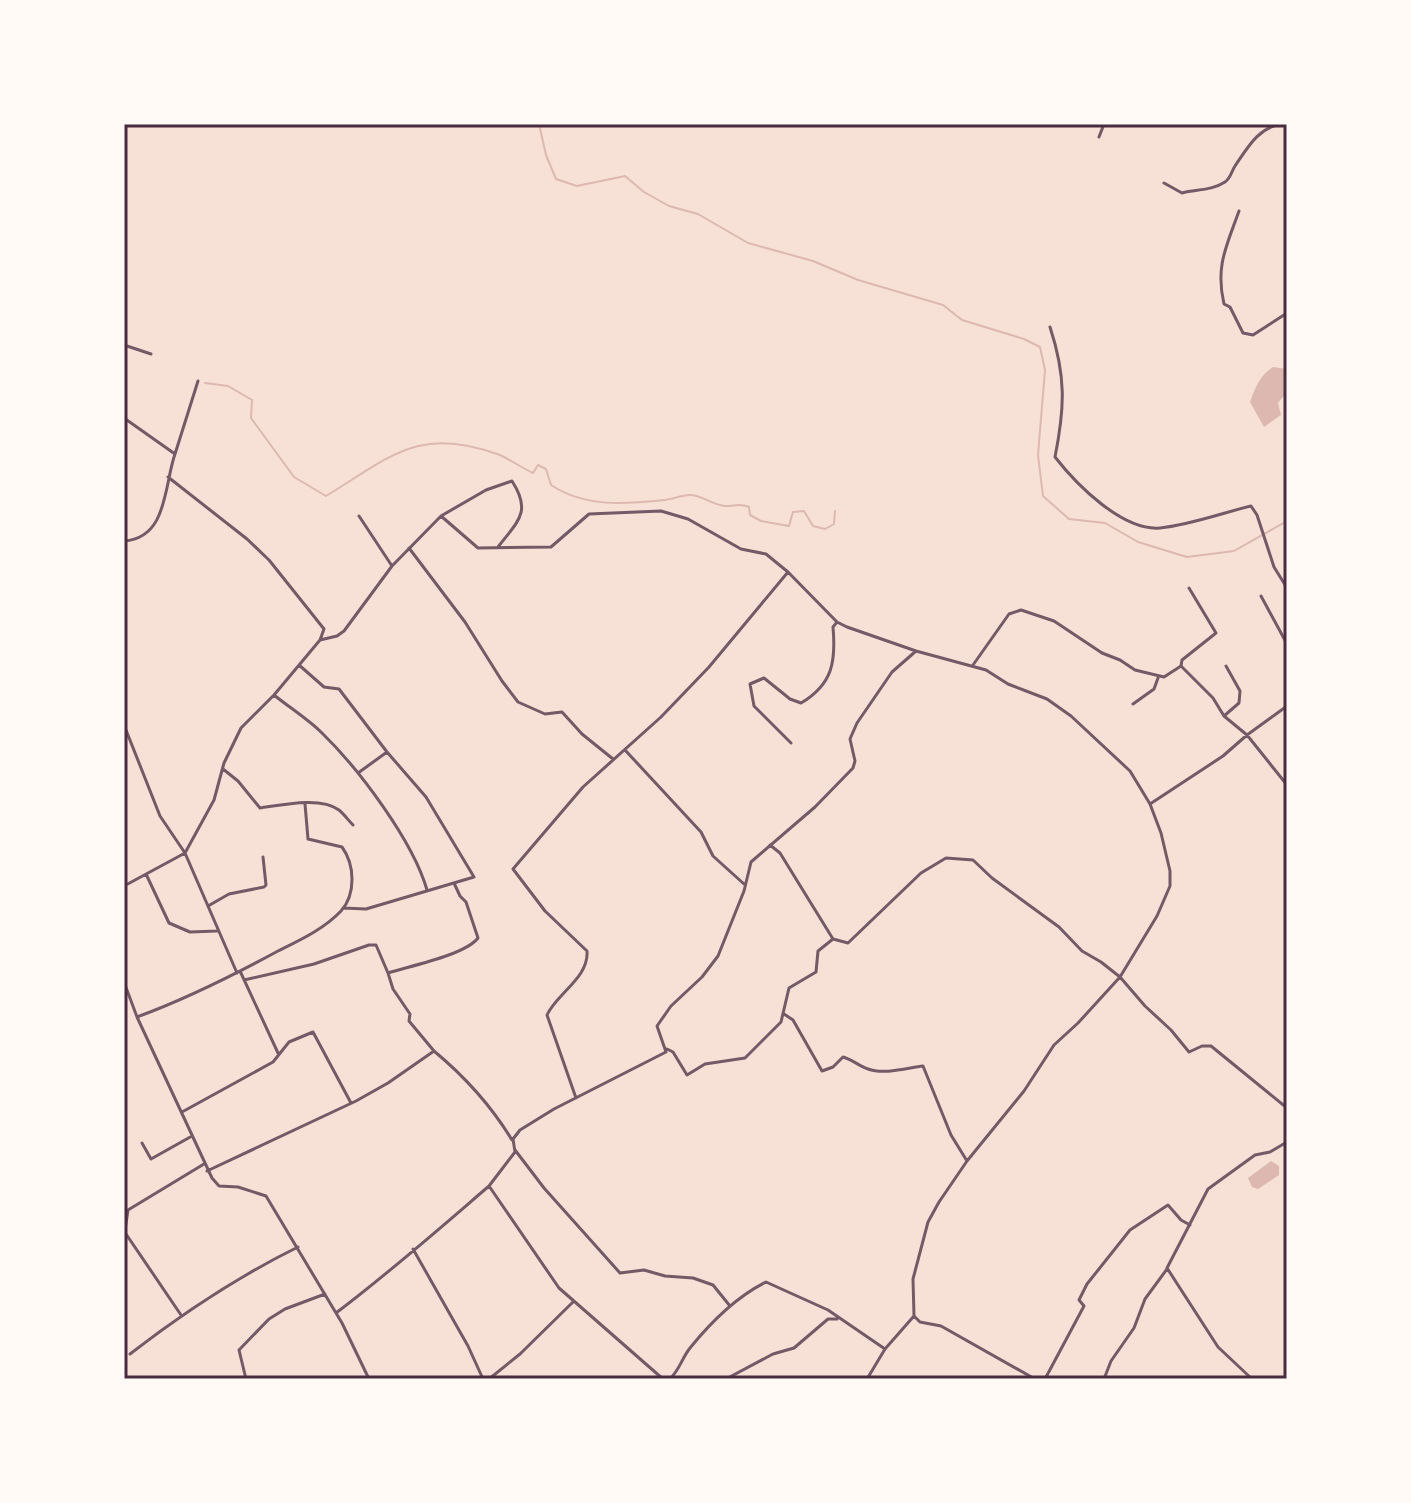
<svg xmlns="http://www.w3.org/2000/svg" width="1411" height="1503" viewBox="0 0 1411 1503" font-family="'Fira Sans Condensed',sans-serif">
<rect width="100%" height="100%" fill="#f7e1d7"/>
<path fill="#dcb8b0" d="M1273,367L1287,369V392L1278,403L1281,415L1264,427L1250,402C1255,388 1260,375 1273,367Z
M1271,1161L1279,1166V1175L1258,1189L1252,1187L1248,1178Z"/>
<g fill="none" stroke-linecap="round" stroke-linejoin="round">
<path stroke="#dcb8b0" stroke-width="2" d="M539,124L546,155L556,179L577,186L625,176L644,192L669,206L698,214L748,243L813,261L858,280L943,305L962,320L1024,339L1040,347L1045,370L1038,455L1043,496L1069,519L1105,523L1138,542L1187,557L1234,551L1287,521
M205,383L228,386L252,400L251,418L294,477L326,496C392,456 419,425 500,455C511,460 522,468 533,473L538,465L546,469L551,485C586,508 626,504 665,500C673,499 682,495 690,495C701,495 713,505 725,506C735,506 740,503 749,507L750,515L761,521L789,526L793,512L804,511L813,526L825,529L834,524L835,511"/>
<path stroke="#755966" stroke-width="3" d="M1099,137L1104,124
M1164,183L1182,193C1196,189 1211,191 1225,182C1231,178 1231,172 1235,166C1248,147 1258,128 1281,124
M1239,211C1227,245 1215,266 1224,304L1230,307L1243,333L1253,335L1287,313
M1050,327C1066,376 1065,407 1055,457C1076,484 1122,531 1160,528C1190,525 1222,513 1251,506L1257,515L1274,567L1287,588
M124,345L151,354
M124,418L175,454C164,485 168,538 124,541
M175,454L198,381
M168,477L247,539L269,560L324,629L320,640
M359,516L392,566
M441,516L486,490L512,481C532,512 518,521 498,547
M409,548L465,622L502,681L518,702L545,714L562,712L582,734L613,759
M1261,596L1287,644
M299,665L324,687L339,689L387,752L426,797L474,877L366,909L343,908
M973,665L1009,614L1021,610L1054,621L1102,653L1120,660L1135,670L1164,677L1181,666L1213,698L1224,716L1247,735L1287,785
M1181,666L1182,660L1216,633L1189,588
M274,695C290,708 308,719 322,733C359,769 413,841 427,890
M1133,704L1154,689L1158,678
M1224,716L1239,703L1240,691L1226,666
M124,725L160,816L185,853L237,973
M791,743L754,706L750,684L764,678L790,699L801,703C833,684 836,661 833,627L837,622
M625,750L701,832L713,856L744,884
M223,769L238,781L260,808C281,805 321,796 339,810C344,814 348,820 353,825
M358,773L387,752
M1150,804L1223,756L1247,735L1287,706
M146,874L169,923L190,932L217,931
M1287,883V886
M124,886L185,853L214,800L224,763L241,728L274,695L320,640L337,636L344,631L392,566L441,516L478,548L551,547L589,514L661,511L688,519L741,549L766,554L788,572L837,622L847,627L916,651L986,670L1008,684L1047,699L1071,716L1130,771L1150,804L1161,833L1170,871V886L1157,916L1120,977L1078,1023L1054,1045L1024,1091L967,1161L939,1202L928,1222L913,1279L914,1316L920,1322L941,1326L1035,1379
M208,906L229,894L264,887L266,885L263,857
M833,939L848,943L921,873L946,858L973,860L992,878L1059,927L1082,951L1101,962L1120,977L1145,1006L1171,1030L1189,1052L1202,1046H1211L1287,1108
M240,971L278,1053
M388,973L393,989L410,1014L409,1021L434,1051
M244,980L314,964L369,945H376L388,973C410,966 465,955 478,938L466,902L460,896L454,883
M124,982L137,1017L212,1178L219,1186L238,1187L266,1196L342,1323L369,1379
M784,1014L793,1020L822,1071L833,1067L843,1057C853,1060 859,1066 868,1069C884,1075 907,1068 923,1066L951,1135L967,1161
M137,1017C186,999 232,976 278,951C300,940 324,929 341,911C356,894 355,865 342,847L308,839L305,804
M667,1049L673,1052L687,1075L705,1064L745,1058L781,1022L789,988L816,972L818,951L833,939L780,853L770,845
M576,1098L547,1015C557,993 589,978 587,951L545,911L513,869L583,787L661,717L709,667L788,572
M182,1112L273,1062L289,1042L313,1032L351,1103
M142,1143L151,1159L192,1136
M515,1150L544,1188L620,1273L644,1270L665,1276L693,1278L713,1285L730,1306
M207,1171L356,1101L388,1083L434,1051C464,1076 492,1107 512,1140
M126,1234L181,1315
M124,1237L128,1210L204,1164
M413,1249L468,1346L483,1379
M336,1313C389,1273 439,1229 489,1186
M130,1354C183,1313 237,1277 298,1247
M246,1379L239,1350L269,1319L285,1309L325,1294
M489,1379L520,1354L573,1302
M663,1379L559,1288L489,1186L515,1152L513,1139L520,1130L554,1109L666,1052L657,1026L671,1006L702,977L718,956L744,891L751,862L815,807L853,768L855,761L850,739L857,723L892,672L916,651
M670,1379C680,1369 682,1358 690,1348C711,1322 736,1297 766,1282L828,1310L885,1349
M726,1379L773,1354L794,1348L828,1319H837
M867,1379L885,1349L914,1316
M1045,1379L1084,1306L1079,1300L1087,1284L1130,1230L1168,1205L1181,1220L1190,1225
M1104,1379L1111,1361L1134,1328L1145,1299L1167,1269
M1252,1379L1218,1347L1167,1268L1208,1189L1255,1155L1270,1152L1287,1142"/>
</g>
<rect width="1411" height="1503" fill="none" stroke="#fffaf5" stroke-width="252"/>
<rect x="126" y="126" width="1159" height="1251" fill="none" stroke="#4a2c40" stroke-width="3"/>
</svg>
